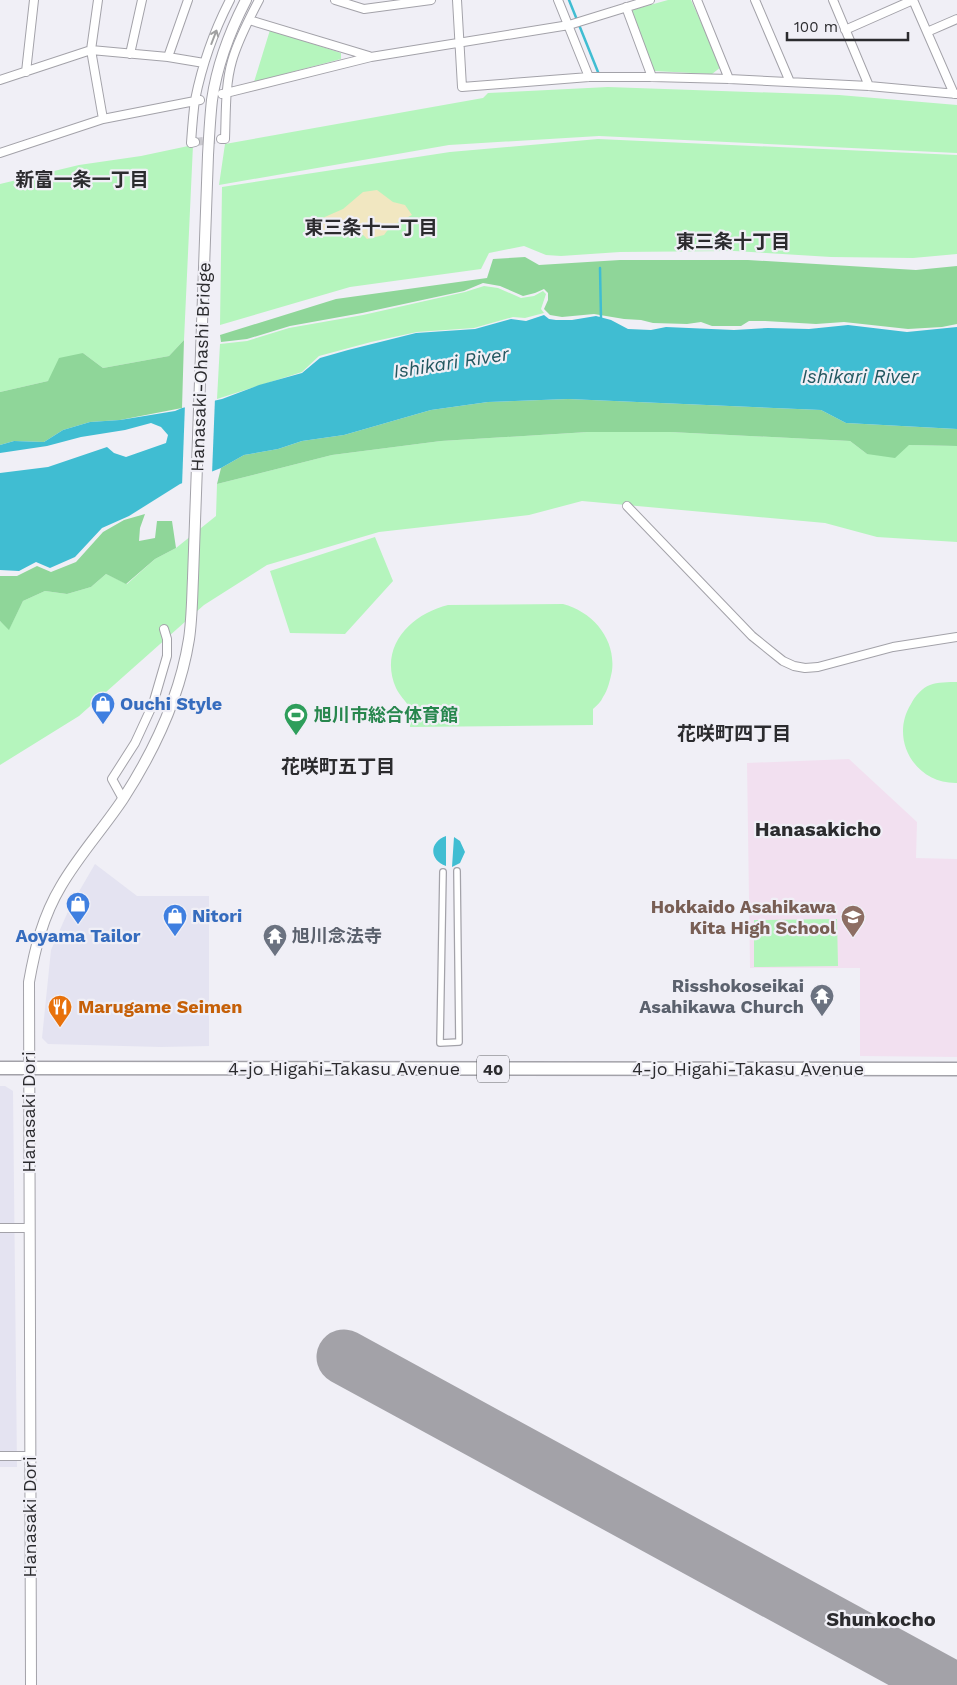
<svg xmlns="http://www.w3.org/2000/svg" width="957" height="1685" viewBox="0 0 957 1685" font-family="'Work Sans','Noto Sans JP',sans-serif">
<rect width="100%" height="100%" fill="#f0eff6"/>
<path fill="#e4e3f1" d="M95,864L137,896H209V1046L161,1047L48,1044L42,1038L51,950L70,907Z
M0,1086H5L13,1091L17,1467H0Z"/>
<path fill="#f2e0f0" d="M849,759L917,822L916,858L957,859V1057L860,1056V968H750L747,763Z"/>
<path fill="#b5f5bd" d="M668,0H691L721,67L712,74L654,71L632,10Z
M270,30L341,53V59L254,82Z
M608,87L839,95L957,105V153L599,136L449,145L219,185L225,144L483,98L488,93Z
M598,139L957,155V254L913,258L831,257L734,251L620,252L561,256L546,255L524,246L489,253L481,269L350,287L220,325L222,187L450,152Z
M193,145L184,340L169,356L103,368L83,353L48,381L0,392V184L79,165L141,156Z
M484,286L498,288L521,298L534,296L543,291L546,294L541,309L544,313L525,318L513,317L474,328L417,332L371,342L319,356L302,372L217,399L220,344L247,341L289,328L363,315L465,292Z
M588,432H670L850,441L867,454L909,445L957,446V542L877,537L825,523L582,501L529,515L379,532L267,565L204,605L79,716L0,765V621L9,629L23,601L45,591L67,594L91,587L106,574L127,584L155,559L176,548L216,516L217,484L332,455L441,441Z
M375,537L393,581L345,634L290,633L270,571Z
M563,604C593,612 616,639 612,671C610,680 608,690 603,697C601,702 597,705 593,709V725L410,727C410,721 412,712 409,707C406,701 399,695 396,688C378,647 411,614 448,605Z
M957,682V783C915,784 889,739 911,704C915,696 922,688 930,685C937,682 949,682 957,682Z
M837,919L838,966L754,967V920Z"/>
<path fill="#8fd699" d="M525,257L539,265L620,260H748L916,270L957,266V324L942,327L908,329L844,322L816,324L765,321H749L741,326H712L701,322L687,324L653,323L641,320L624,319L594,314L562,317L550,315L544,309L548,300V293L544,289L535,293L523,296L500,286L483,283L464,291L362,313L290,326L247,339L221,342L220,335L336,299L487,278L493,259Z
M184,340L182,408L120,420L90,422L63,430L44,442L14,441L0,445V392L48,381L59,358L83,353L103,368L169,356Z
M568,399L821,410L846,423L957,429V446L909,445L895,458L867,454L850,441L670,432H588L441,441L332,455L217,484L221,468L244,455L278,449L302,441L344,435L431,410L488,402Z
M145,514L140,528L139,541L155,538L157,521H172L176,548L155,559L126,584L106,574L91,587L67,594L45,591L23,601L9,630L0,621V576H17L37,566L51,572L76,562L103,532L124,520Z"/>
<path fill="#f1e7c1" d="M377,190L393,202L405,205L412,215L390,227L384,235L367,239C351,220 334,229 313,234L311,223L343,209L363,192Z"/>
<path fill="#40bdd2" d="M544,315L549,319L556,320H572L596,316L611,320L628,329L651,330L666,327L734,330L768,328L809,329L848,325L907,332L957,327V429L846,423L821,410L568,399L488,402L431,410L344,435L302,441L278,449L244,455L221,468L180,484L129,516L102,528L75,557L50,568L36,562L19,571L0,570V473L48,467L107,447L114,453L126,457L166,443L168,435L161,427L151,423L125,430L81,437L47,446L0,453V445L14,441L44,442L63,430L90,422L120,420L175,411L182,408L222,399L259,385L302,373L320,358L348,350L416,333L475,329L511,319L526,321Z
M446,836V866C429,860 429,842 446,836Z
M454,837L460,841L465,852L460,863L452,867Z"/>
<path fill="#f0eff6" d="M215,398L212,474L182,486L185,404Z"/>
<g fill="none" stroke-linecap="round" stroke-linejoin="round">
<path stroke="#40bdd2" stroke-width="2.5" d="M569,0L598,72
M600,268L601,319"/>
<path stroke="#a3a2a8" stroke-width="55" d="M344,1357L946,1685"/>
<path stroke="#c9c8ce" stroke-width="8" stroke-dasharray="8 4" stroke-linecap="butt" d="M195,142L221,139"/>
<defs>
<path id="pedestrian" d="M443,872L440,1043L459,1042L457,871"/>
<path id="minor" d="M98,0L91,50L103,119
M335,0L364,9L431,0
M457,0L462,87L589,77H652L729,79L869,86L957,94
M558,0L589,77
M697,0L729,79
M755,0L790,82
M833,0L869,86
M913,0L954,94
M626,7L652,77
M249,20L369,56
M845,30L913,0
M927,32L957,19
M130,54L142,0
M168,57L188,0
M26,72L34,0
M0,80L91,50L168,57L204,63
M222,94L371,57L569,25L650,0
M221,139H225C226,114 225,85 232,61C238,40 249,19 259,0
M195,142L191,143C192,129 193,114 195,100C202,65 214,31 230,0
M0,153L103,119L200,100
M627,506L752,636L783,661L794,666L805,668L818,667L893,647L957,637
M123,799L112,779L135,743L153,704L167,656V639L164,629
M0,1228H29
M0,1456H30"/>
<path id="tertiary" d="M31,1685L29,982C35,948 43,916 61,886C79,855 103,829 123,799C154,751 180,696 189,639C192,619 192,599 193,578L208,155C209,137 210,118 212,100C217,65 230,31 246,0"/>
<path id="trunk" d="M0,1068L957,1069"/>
</defs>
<use href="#pedestrian" stroke="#a3a2a9" stroke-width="8"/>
<use href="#minor" stroke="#a3a2a9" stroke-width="10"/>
<use href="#tertiary" stroke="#a3a2a9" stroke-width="12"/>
<use href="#trunk" stroke="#a3a2a9" stroke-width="15"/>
<use href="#pedestrian" stroke="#fff" stroke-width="5.5"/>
<use href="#minor" stroke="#fff" stroke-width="8"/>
<use href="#tertiary" stroke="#fff" stroke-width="10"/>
<use href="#trunk" stroke="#fff" stroke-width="12"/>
</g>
<defs><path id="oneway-shaft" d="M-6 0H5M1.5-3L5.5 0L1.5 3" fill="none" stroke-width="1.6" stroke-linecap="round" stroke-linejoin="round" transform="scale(1.25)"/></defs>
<use stroke="#a0a0a1" href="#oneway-shaft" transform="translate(214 37) rotate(-69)"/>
<defs>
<symbol id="shop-pin" viewBox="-11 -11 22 30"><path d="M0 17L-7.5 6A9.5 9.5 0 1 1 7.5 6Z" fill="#3f7fe0" stroke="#f0eff6"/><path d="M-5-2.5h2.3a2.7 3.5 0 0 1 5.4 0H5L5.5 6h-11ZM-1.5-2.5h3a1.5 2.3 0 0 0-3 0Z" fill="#fff"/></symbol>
<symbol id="stadium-pin" viewBox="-11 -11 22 30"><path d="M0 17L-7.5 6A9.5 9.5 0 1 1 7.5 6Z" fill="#2e9e5b" stroke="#f0eff6"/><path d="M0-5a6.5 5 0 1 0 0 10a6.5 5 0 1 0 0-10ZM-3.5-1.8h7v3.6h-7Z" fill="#fff"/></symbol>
<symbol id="school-pin" viewBox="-11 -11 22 30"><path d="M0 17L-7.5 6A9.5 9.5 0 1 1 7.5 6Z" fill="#8d6e63" stroke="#f0eff6"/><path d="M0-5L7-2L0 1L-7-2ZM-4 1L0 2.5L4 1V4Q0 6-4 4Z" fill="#fff"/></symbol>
<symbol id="temple-pin" viewBox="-11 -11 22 30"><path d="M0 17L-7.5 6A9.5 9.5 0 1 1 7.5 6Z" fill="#6b7280" stroke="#f0eff6"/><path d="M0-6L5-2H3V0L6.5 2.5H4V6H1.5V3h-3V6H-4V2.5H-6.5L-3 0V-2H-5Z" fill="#fff"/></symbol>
<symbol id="restaurant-pin" viewBox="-11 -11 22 30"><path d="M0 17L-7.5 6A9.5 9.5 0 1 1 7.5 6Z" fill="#e8710a" stroke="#f0eff6"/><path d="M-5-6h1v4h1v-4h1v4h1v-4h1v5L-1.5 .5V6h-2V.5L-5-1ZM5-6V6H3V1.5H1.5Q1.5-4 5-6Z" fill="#fff"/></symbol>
</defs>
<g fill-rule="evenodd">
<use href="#shop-pin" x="89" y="690" width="28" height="38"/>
<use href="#stadium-pin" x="282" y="701" width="28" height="38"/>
<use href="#shop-pin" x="64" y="890" width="28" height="38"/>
<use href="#shop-pin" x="161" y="902" width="28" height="38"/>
<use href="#school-pin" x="839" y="903" width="28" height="38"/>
<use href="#temple-pin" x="261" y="922" width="28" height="38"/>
<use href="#temple-pin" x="808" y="982" width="28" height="38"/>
<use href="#restaurant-pin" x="46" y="993" width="28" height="38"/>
</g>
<g text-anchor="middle" stroke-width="4.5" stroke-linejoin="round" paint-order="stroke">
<rect fill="#f0eff6" stroke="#66666a" stroke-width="1" x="477" y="1055.5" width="32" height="27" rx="4"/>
<g font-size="16" font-weight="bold" fill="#2b2b2e">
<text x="493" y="1075">40</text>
</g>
<g font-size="18" fill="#2b2b2e" stroke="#f0eff6">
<text transform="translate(201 367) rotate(-88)" y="6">Hanasaki-Ohashi Bridge</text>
<text x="344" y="1075">4-jo Higahi-Takasu Avenue</text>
<text x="748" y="1075">4-jo Higahi-Takasu Avenue</text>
<text transform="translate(29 1112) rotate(-90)" y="6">Hanasaki Dori</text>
<text transform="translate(30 1517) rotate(-90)" y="6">Hanasaki Dori</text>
</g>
<g font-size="18" font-weight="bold" fill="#366cbe" stroke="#f0eff6" text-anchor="start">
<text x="120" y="710">Ouchi Style</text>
<text x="192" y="922">Nitori</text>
<text x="78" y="942" text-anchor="middle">Aoyama Tailor</text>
</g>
<g font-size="18" font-weight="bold" fill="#27864d" stroke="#f0eff6" text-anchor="start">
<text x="314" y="721">旭川市総合体育館</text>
</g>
<g font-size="18" font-weight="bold" fill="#785e54" stroke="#f0eff6" text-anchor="end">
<text x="836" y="913">Hokkaido Asahikawa<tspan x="836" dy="21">Kita High School</tspan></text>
</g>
<g font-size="18" font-weight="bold" fill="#5b616d" stroke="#f0eff6" text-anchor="start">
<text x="292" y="942">旭川念法寺</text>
<text x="804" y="992" text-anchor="end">Risshokoseikai<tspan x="804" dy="21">Asahikawa Church</tspan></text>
</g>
<g font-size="18" font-weight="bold" fill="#c56008" stroke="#f0eff6" text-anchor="start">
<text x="78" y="1013">Marugame Seimen</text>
</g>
<g font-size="19" font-weight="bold" fill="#2b2b2e" stroke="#f0eff6">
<text x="82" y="186">新富一条一丁目</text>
<text x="371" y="234">東三条十一丁目</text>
<text x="733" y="248">東三条十丁目</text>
<text x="734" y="740">花咲町四丁目</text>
<text x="338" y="773">花咲町五丁目</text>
</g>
<g font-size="19" font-style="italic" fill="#235760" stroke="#f0eff6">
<text transform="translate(451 362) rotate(-9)" y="7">Ishikari River</text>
<text x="860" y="383">Ishikari River</text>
</g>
<g font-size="20" font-weight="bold" fill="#2b2b2e" stroke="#f0eff6">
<text x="818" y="836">Hanasakicho</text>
<text x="881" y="1626">Shunkocho</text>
</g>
</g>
<path d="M787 32v8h121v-8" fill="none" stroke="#2b2b2e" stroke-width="2.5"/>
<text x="794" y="32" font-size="15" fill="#2b2b2e" stroke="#f0eff6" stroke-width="4" paint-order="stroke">100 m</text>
</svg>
